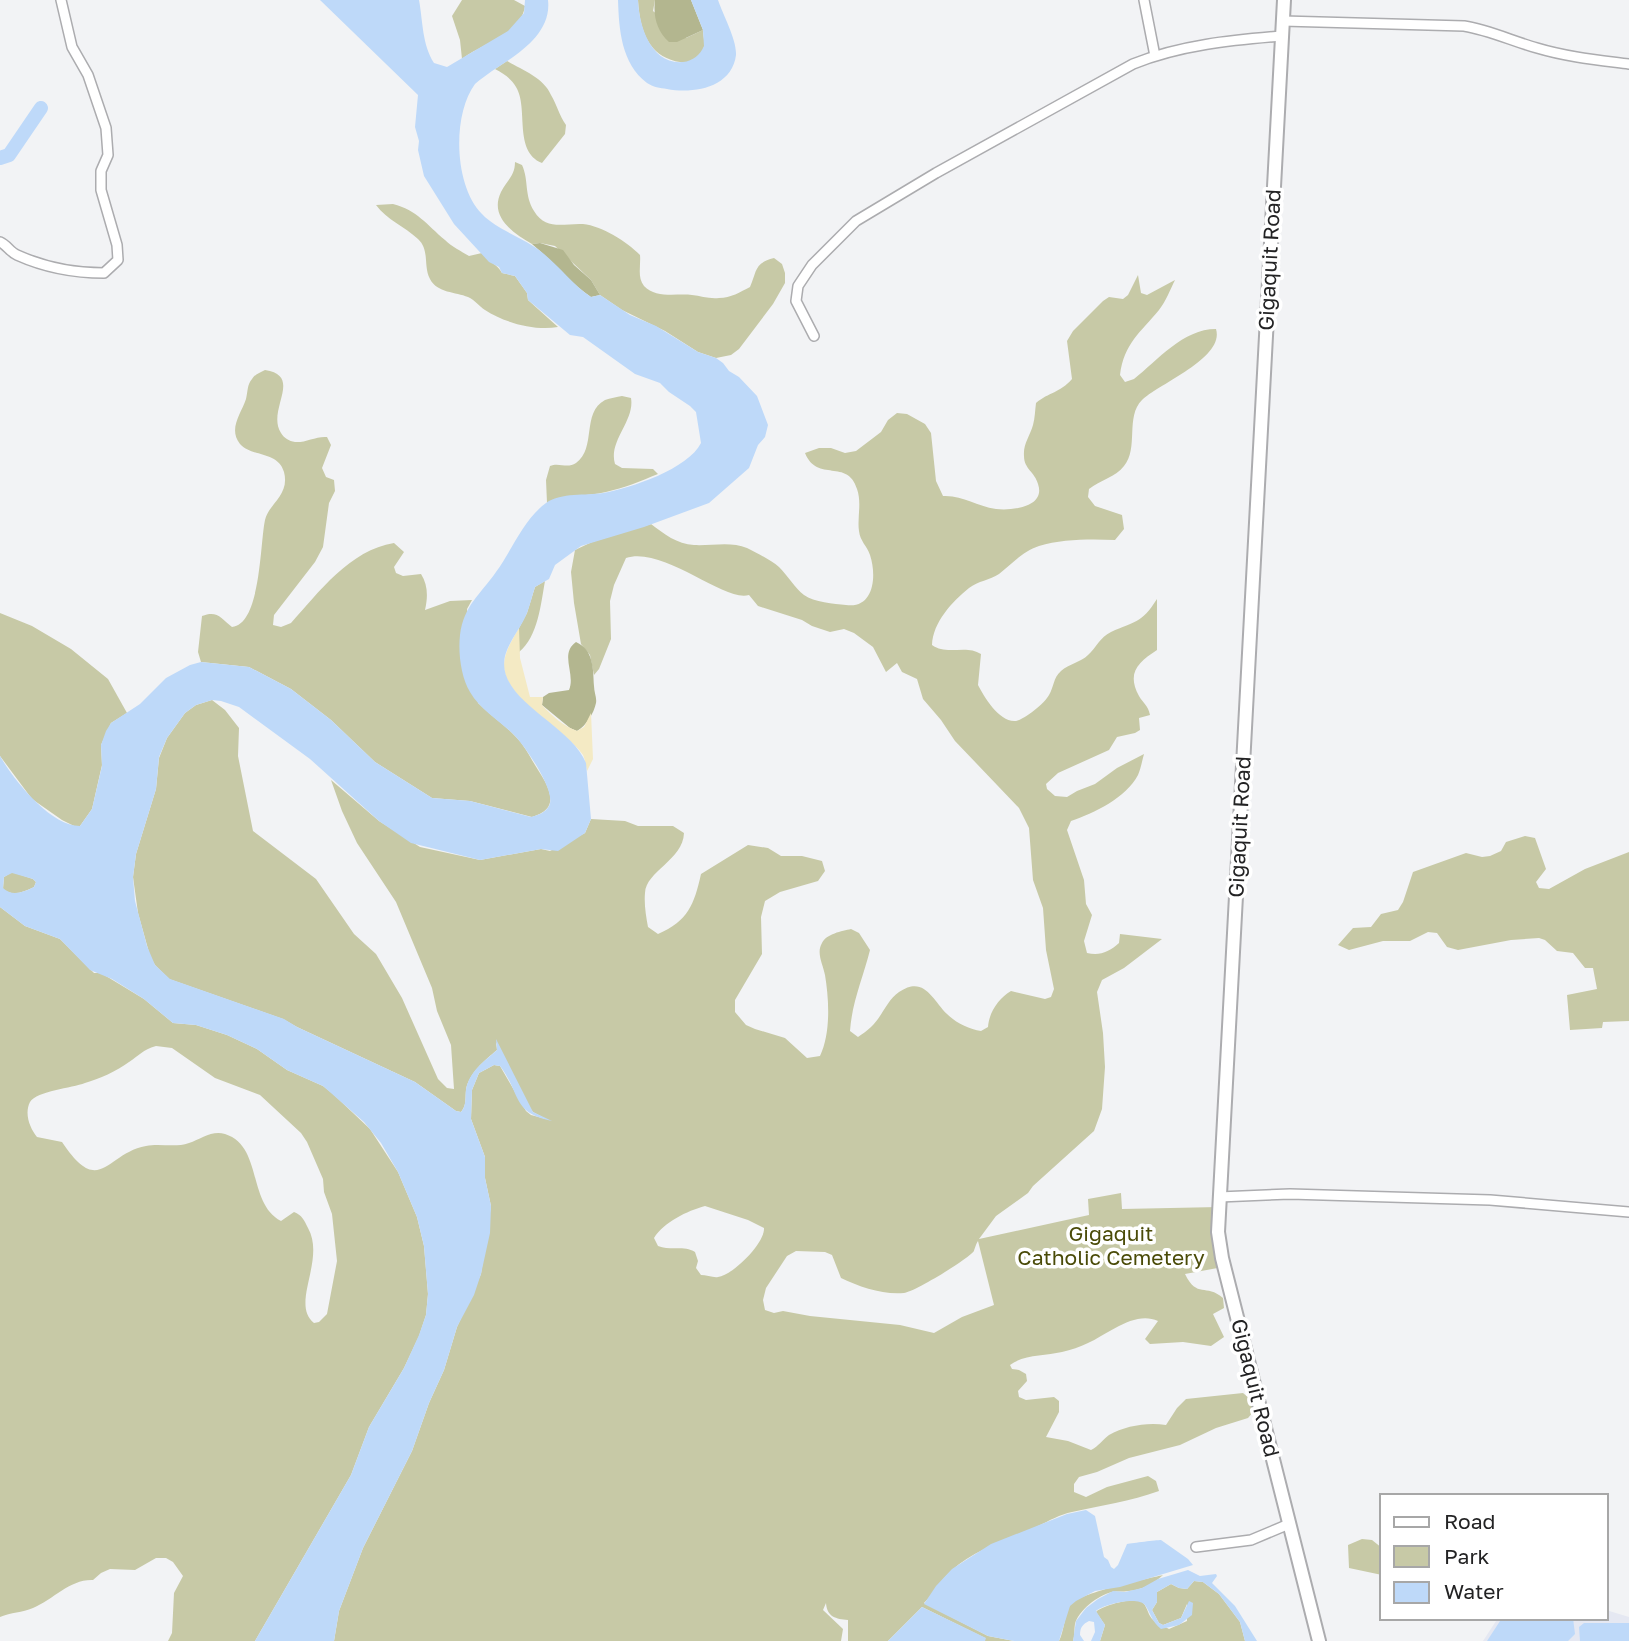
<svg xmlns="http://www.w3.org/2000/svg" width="1629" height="1641" viewBox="0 0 1629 1641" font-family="'Golos Text',sans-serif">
<rect width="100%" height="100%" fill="#f2f3f5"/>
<path fill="#e5e8f2" d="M1606,1610L1629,1617V1641H1483L1498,1618H1606Z"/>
<path fill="#c7c9a6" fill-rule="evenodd" d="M462,0H514L525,6C521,35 482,43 462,59L460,40L452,16Z
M638,0H655L653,11L686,38L703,30C703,35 705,42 704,47C699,72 664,62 653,48C642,35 639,17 638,0Z
M507,61C522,70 544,78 551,95C557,105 559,115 566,125L565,134L542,163C513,151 529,108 516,87C512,79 504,74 495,69Z
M515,162L522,165C529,180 524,195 534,211C546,231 564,223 583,224C602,226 626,241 640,255C641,266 637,277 644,286C656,299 677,293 692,295C701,296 709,299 719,298C731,298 740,292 750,287C757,271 754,263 774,258L782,264L785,273V283L773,304L739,349L731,355L716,358L698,352L665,331L622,310L600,295L591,280L555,246L540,243L532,244C513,233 489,217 501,192C507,180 515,176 515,162Z
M393,204C417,210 427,225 445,240C452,247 461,251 469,256L482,253C488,261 498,265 502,273L515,276L527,293L528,300L558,327C535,331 505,323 485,310C479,306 475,300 468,297C456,292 437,293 430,279C423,266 430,250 418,239C404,226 387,220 376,205Z
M1138,275L1141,293L1147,295L1175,280C1170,290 1166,301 1159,310C1141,332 1124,343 1120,375L1125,382L1134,379C1158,360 1183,329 1216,329C1225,358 1158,384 1142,400C1125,417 1139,448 1124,466C1116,477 1100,480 1089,489L1088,497L1095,506L1122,515L1124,529L1115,540C1090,539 1062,539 1039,546C1023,551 1012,564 999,574C990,580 978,581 969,588C952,602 933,622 932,645C947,656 966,644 981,654L978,685C984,697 1000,723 1016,721C1025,719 1045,703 1049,695C1054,687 1053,678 1061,671C1069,664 1081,662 1088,655C1096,648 1100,637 1111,632C1135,621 1141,624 1157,599V650C1139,662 1126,672 1139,696C1143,703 1148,705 1150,715L1139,718L1140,730L1135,733L1117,737L1109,750L1058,773L1046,784L1047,789L1055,796L1067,797L1077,791L1095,784L1117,768L1144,754C1142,761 1141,768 1138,775C1126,798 1094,813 1071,821L1067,830L1084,880L1086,904L1092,915L1084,941L1087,953C1100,956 1109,952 1119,943L1120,934L1162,939L1124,968L1102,980L1097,992L1103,1033L1105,1067L1102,1109L1094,1131L1033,1186L1028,1193L996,1216L979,1239L1089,1215L1088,1199L1121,1193L1122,1209L1219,1207L1223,1267L1185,1274C1197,1299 1206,1283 1223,1298L1224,1308L1213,1314L1224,1337L1211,1346L1183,1342L1150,1344L1145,1339L1158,1321C1135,1310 1108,1334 1088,1343C1080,1347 1071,1350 1062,1352C1045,1356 1025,1354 1010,1365L1012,1369L1019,1370L1026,1374L1027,1381L1018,1391L1019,1397L1026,1400L1054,1397L1059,1401V1412L1046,1437L1068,1441L1091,1450C1099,1446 1102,1440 1109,1435C1125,1426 1147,1422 1166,1425L1177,1408L1186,1399L1243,1393L1250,1399L1254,1411L1248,1418L1216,1428L1180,1445L1129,1458L1097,1472L1079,1477L1074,1484V1492L1086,1497L1107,1487L1148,1476L1156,1481L1159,1491C1131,1501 1100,1506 1072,1512C1058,1515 1045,1523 1032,1529C1004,1542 975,1549 951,1571C940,1581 934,1593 924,1603L988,1636L1014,1641H985V1638L922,1607L888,1641H848V1620C836,1619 827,1617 826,1603L823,1610L843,1629L841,1641H334L339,1611L363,1548L412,1451L429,1403L444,1370L457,1327L481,1274L491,1206L485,1178V1157L471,1119L472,1090L479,1073L494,1065L500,1066L526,1111L531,1115L546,1119L533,1112L529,1107L496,1042L497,1050C484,1061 469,1073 466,1090C465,1098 467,1105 461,1112L456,1111L415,1082L297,1027L283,1019L169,979L155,965L150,956L138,913L133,877L136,854L156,789L159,758L167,738L185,713L196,705L212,700L225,710L239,728L238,756L253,831L316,879L354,934L376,954L402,998L438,1079L447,1088L454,1089L451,1045L437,1011L432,988L396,902L357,843L342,811L331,780L379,821L420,847L480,860L541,849L550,851L585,833L591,819L625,821L638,826H673L684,833C683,860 646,871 645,893C644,904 646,916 648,927L658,934C688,921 694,905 701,874L748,845L768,848L781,856H802L822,861L825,871L818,881L780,892L765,901L761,917L762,954L735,1000V1012L746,1025L755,1029L785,1038L807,1058L820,1056C831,1033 829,999 825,975C823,964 816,953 822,943C826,934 842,931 851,929L859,933L870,950C863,978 852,1002 850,1031L858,1037C862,1034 867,1031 871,1027C882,1017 887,1000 899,992C924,975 932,999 947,1014C956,1023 969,1029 981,1031L988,1027C989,1012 999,998 1011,991L1045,999L1051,997L1054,989L1046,950L1043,908L1033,880L1029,828L1019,808L955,741L941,720L923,699L917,679L902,672L897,663L886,672L873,647L854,633L844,629L830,632L812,626L802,620L758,606L749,595C725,603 664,546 626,558L614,585L610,601L611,639L599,669L594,675L590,655L581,644L574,603L571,572L575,550L592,542L651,524C664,534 677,544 694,545C711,546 731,541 747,548C757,553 771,560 779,567C788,576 795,588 804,595C814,602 834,604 846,605C874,609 877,576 870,555C867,546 860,541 859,531C857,518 862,503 857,489C848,458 817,483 805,453L819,448H831L845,453L856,451L881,432L888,420L897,413L907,414L925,424L931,433L936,481L943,496C963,495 976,506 996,509C1012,511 1046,507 1038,484C1035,472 1024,469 1024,456C1023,444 1030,436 1033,425C1035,418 1035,410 1036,403C1049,392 1060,393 1072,379L1067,341L1073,331L1103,301L1109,297L1123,299L1128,295ZM705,1206L748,1220L764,1228C765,1243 733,1275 718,1277C714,1278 706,1275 701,1275L696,1268L698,1261L695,1252C684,1245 671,1251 658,1246L654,1238C664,1222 687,1211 705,1206ZM978,1241L994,1305L962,1317L934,1333L900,1325L810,1316L783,1311L774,1313L765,1310L763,1300L766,1288L787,1256L796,1251L825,1252L832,1255L841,1278C860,1287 883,1295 904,1293C914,1292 967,1260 974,1251C974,1250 977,1242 978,1241Z
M265,370C304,376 266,410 281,433C284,438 289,441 295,442C305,443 316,436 327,437L331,445L322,468L326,477L334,480L335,491L329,503L323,547L315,562L274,615L273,625L281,627L291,623C319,592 350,550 394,543L404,552L394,567L396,573L403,576L421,574C428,585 428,597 425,610L450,601L472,600L467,609L478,703C490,715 505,725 516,737C524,745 529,755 535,765C547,784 564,808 532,817L470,801L432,798L375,762L331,720L291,689L249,667L201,662L198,652L202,616C217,610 221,618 232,627C261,624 260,543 265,520C269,503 290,495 284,472C278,451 251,457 240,444C228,429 241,414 246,399C248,391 247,385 252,379C255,374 260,373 265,370Z
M622,396L631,398C635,421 608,441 615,464L622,468L653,469L658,474C641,481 624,488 606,492C586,497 566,494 547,503L546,480L550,466C559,462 567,469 576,463C597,448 581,413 605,400C610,398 617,397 622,396Z
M545,581C541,603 538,637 519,652V628L527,613L535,587Z
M0,613L32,626L71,649L108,679L127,713L111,723L101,745L102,765L92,809L80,826H74L62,820L32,799L0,756Z
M1525,836L1535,838L1546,869L1536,882L1539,888L1549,889L1585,869L1629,852V1021L1603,1022L1602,1028L1570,1030L1567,995L1597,989L1593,968H1585L1573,953L1557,951L1545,940L1539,938L1511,940L1458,950L1447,947L1437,933L1428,932L1410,941H1383L1349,950L1338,945L1353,928L1371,927L1381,914L1398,910L1403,902L1413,872L1466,853L1482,857L1490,856L1501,851L1506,842Z
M12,872L33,879L36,882L34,887C24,892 12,897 3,889L4,877Z
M0,907L25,926L60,939L94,973H101L144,999L173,1023L196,1025L227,1035L257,1049L287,1070L323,1086L333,1094L370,1129L398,1172L417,1217L424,1246L428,1294L426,1315L419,1336L404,1368L369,1427L351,1475L255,1641H168L172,1633L174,1593L183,1576L173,1562L166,1558H156L135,1570L110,1569L101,1573L93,1580C70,1579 54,1599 33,1608C22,1613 11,1612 0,1617ZM156,1046L172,1048L215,1078L260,1095L301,1133L307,1142L323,1179L324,1192L332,1214L337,1261L327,1314L319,1322L314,1323C290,1304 326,1260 308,1228C304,1220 302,1215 294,1212L281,1221C247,1203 263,1146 225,1134C212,1130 201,1139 189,1143C175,1148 160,1143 146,1146C106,1153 100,1199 62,1142L37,1137C30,1128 24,1114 30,1102C37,1091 72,1088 85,1083C99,1079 117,1071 129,1062C140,1055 142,1050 156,1046Z
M1362,1539L1372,1540L1382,1548V1575L1349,1568L1348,1545Z
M1163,1575C1153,1584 1143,1590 1128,1591C1123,1592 1117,1591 1112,1592C1098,1595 1078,1611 1075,1624C1074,1630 1075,1635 1073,1641H1059C1064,1631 1065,1613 1070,1605C1078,1593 1146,1579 1163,1575Z
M1194,1581L1203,1582L1219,1594L1240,1622L1245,1641H1100L1105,1625L1096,1612C1103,1605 1132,1598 1140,1601C1146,1603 1147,1611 1150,1616C1154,1623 1162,1625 1169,1629L1187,1621V1604L1181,1618L1163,1625L1159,1623L1152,1610L1157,1602V1592L1171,1584L1179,1588L1187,1589Z"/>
<path fill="#b3b68f" d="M655,0H691L703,30L677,42H669C657,31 653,17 655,0Z
M540,243L563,250L574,265L591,280L600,295L591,297C569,282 553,261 532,244Z
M576,642C594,650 593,669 594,686C594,692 597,698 596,703C594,713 586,726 577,731L570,728L542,705L543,697L549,693L569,690C576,674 559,654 576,642Z"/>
<path fill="#f4eac4" d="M519,628L520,658L530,697H543L542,705C551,715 563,726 577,731L584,727L591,713L593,759L587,771C586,766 585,759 583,755C566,730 507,701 504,668C503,654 512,640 519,628Z"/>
<path fill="#bed9f9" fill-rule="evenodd" d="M320,0H419C423,22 422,44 434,63L447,67L508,31L524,13L525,0H548C552,34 517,55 492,71C487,75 480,79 475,84C452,115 454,186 482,214C498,231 526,238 544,254C561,268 573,285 591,297L600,295L630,315L656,326L698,352L716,358L723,363L729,371L739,377L757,396L768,425L765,437L758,445L749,468L709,503L644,527L581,546L555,565L549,579L535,587C532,596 530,605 527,613C521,628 509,641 505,656C495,700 571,724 586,763L591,819L585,833L558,851L541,849L480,860L411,843L379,821L310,759L239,707L221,701L212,700L196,705L185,713L167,738L159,757L156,789L136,854L133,877L135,901L147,946L155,965L170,979L284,1019L297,1027L415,1082L456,1111L461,1112C468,1104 464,1094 467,1085C472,1069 486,1060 497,1050L496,1039L533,1112L552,1121C511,1113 521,1093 500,1066L494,1065L479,1073L472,1090L471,1119L485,1157V1178L491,1206L490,1233L481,1274L474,1295L457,1327L444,1370L429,1403L412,1451L363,1548L339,1611L334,1641H255L351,1475L369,1427L404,1368L419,1335L426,1315L428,1294L424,1246L417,1217L398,1172L381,1143L364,1122L323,1086L287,1070L257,1049L227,1035L196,1025L173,1023L144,999L112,979L90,970L60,939L25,926L0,907V756C13,779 50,826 80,826L92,809L102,766L101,745L106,731L111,723L140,704L166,678L190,665L201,662L249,667L291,689L331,720L375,762L432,798L470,801L531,817C538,815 545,813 549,806C557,792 526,748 516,737C501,721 481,711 470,692C461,677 458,653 460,635C464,605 480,595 496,572C512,550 524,519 546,503C562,492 585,496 603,493C631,488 688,469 701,443L696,412L690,406L669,392L660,383L635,374L583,337L570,335L528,300L527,293L515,276L502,273L499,267L489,262L454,224L424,176L418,150L419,141L415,127L418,95ZM12,873L33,879L36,882L34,887C24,892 12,897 3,888L4,877Z
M618,0H638C639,26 651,65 683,62C693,61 700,55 704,46L703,30L691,0H718C723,15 737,40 736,55C732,88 693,94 667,89C660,88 653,87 647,83C621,63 619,29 618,0Z
M1086,1510L1095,1516L1104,1557L1108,1560L1111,1567L1114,1569L1118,1565L1127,1544C1133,1543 1156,1540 1161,1540L1188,1559L1193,1565L1120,1587L1095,1591L1076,1601L1070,1606L1059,1641H1014L988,1636L924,1604L936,1586L952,1569L991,1544L1067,1514Z
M1188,1570L1200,1576L1216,1574L1217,1576L1212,1583L1235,1606L1257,1641H1245L1240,1622L1219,1594L1203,1582L1194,1581L1187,1589L1179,1588L1171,1584L1157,1592V1602L1152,1610L1159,1623L1163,1625L1181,1618L1189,1601L1193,1603L1192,1615L1179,1625L1161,1629C1152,1622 1151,1614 1145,1605C1138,1596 1104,1604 1096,1611L1105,1625L1100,1641H1091L1095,1632L1094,1622L1089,1621C1083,1624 1080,1627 1080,1635L1084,1641H1073L1076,1621L1086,1608L1098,1599L1113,1591L1125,1592L1142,1588L1158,1579Z
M922,1607L986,1638L985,1641H888Z
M1502,1618H1573L1575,1634L1568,1641H1487Z
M1584,1623H1629V1641H1580L1579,1627Z"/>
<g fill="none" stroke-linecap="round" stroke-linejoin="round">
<path stroke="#bed9f9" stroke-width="14" d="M0,158L9,155L41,108"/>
<defs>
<path id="minor" d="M1144,0L1155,56
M1283,21L1464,26C1489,30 1512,41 1537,48C1567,57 1598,60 1629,64
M0,242C7,245 10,252 17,255C46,268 74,273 104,273L118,260L117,245L101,190V171L108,155L106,128L88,75L72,47L61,0
M814,336L796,301L798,286L812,265L856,221L936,173L1133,64C1180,45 1232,40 1282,36
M1219,1197L1290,1194L1490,1200L1629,1212
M1196,1547L1251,1540L1289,1524"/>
<path id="secondary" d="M1284,0L1218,1232L1222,1258L1319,1641"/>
</defs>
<use href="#minor" stroke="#acacaf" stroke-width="12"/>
<use href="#secondary" stroke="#acacaf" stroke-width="16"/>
<use href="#minor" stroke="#fff" stroke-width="9"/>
<use href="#secondary" stroke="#fff" stroke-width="12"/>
</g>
<g text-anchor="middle" stroke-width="7" stroke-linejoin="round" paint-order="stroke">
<g font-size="21" fill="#232324" stroke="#fff">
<text transform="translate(1270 260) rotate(-87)" y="7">Gigaquit Road</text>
<text transform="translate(1240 827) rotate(-87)" y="7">Gigaquit Road</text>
<text transform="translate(1255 1388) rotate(76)" y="7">Gigaquit Road</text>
</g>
<g font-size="21" fill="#4a4b08" stroke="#fff">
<text x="1111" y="1241">Gigaquit<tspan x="1111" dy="24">Catholic Cemetery</tspan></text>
</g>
</g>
<rect x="1380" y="1494" width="228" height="126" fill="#ffffff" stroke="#a7a7a7" stroke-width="2"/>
<rect x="1394" y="1517" width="35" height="10" fill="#ffffff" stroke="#a7a7a7" stroke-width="2"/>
<text x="1444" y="1529" font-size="21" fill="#232324">Road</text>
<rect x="1394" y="1546" width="35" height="21" fill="#c7c9a6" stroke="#a7a7a7" stroke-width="2"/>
<text x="1444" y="1564" font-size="21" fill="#232324">Park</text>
<rect x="1394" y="1582" width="35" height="21" fill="#bed9f9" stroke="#a7a7a7" stroke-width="2"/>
<text x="1444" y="1599" font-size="21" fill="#232324">Water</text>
</svg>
